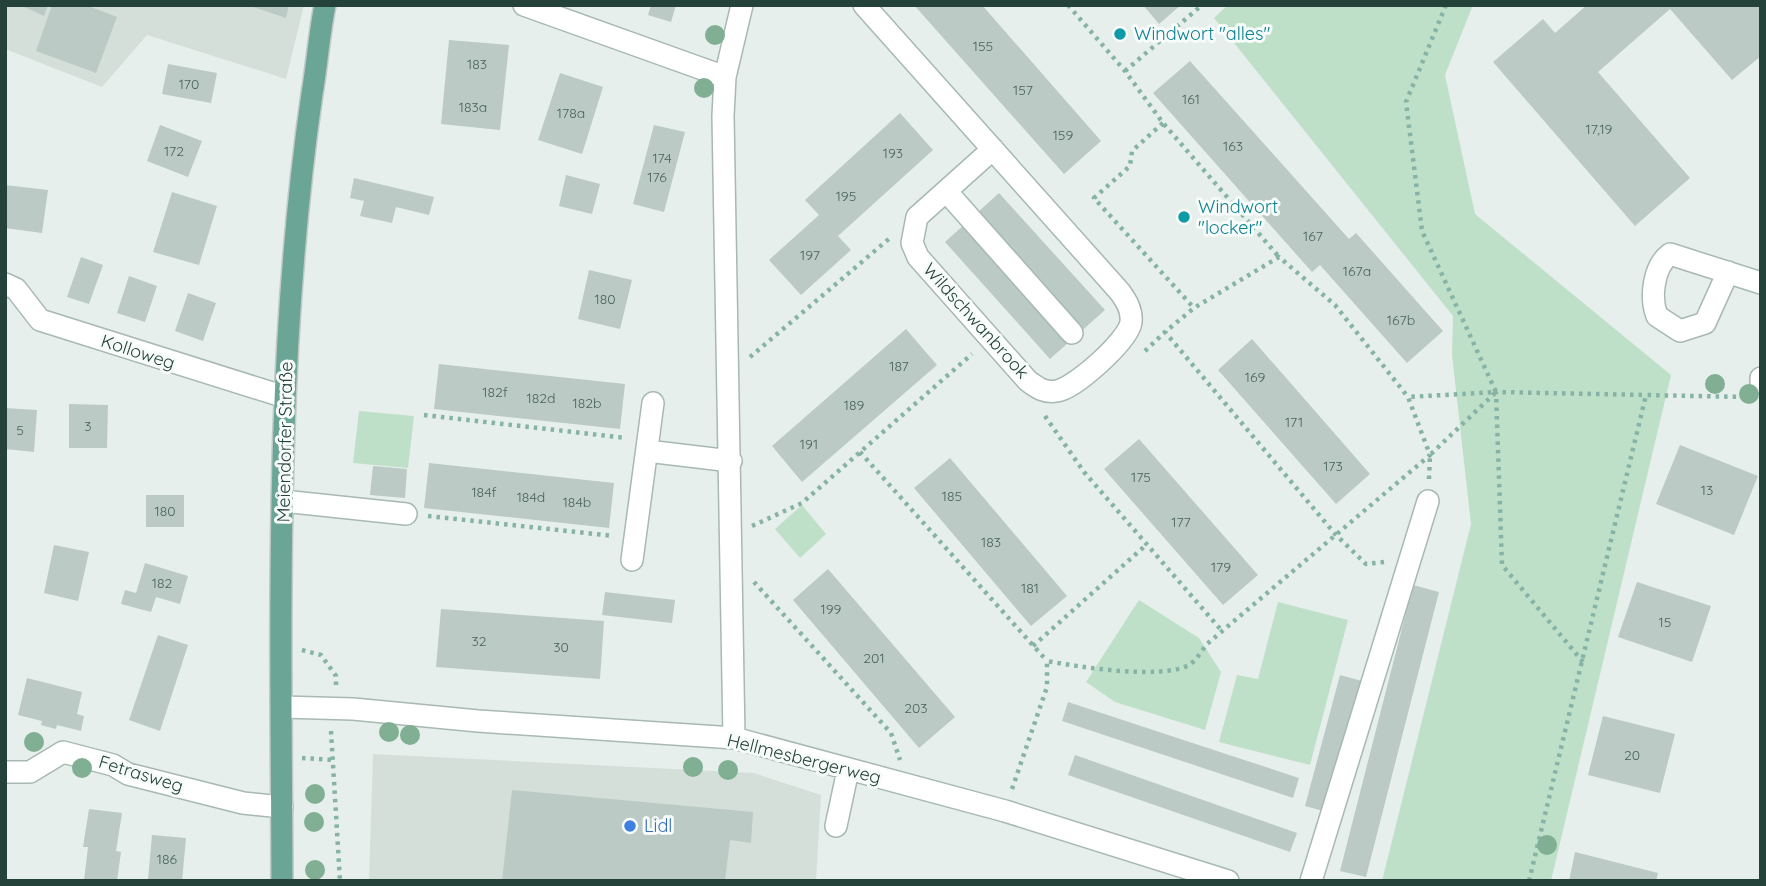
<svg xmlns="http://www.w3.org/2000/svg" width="1766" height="886" viewBox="0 0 1766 886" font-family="Quicksand,sans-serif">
<rect width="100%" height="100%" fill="#e6efeb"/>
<path fill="#d4dfda" d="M5,5H304L286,79L147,35L102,87L5,49Z
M373,754L754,773L821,795L816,881H369Z"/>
<path fill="#bfe0c8" d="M1228,5H1473L1445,75L1475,214L1671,375L1551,881H1382L1471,524L1452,355L1453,316L1214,18Z
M359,411L414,416L408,468L353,463Z
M802,505L826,534L800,558L775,529Z
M1139,600L1199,638L1221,672L1205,730L1115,702L1086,682Z
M1278,602L1348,620L1310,765L1219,742L1237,675L1258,679Z"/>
<path fill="#bbcac4" d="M20,5H48L44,16Z
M52,5H86L117,17L96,73L36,51Z
M247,5H289L286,18Z
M651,5H676L671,22L648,15Z
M914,5H982L1101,141L1064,174Z
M1143,5H1181L1159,24Z
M1587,5H1761V56L1732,80L1670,9L1598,72L1690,178L1635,226L1493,62L1543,19L1555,33Z
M449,40L509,45L500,130L441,124Z
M1190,61L1349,239L1356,233L1443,331L1407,363L1320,265L1312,272L1153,93Z
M168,64L217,73L211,103L162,94Z
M560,73L603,87L582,154L538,140Z
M900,113L933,150L838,236L851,250L801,295L769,260L819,215L805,200Z
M160,125L202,141L188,177L147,161Z
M654,125L685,132L664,212L633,204Z
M566,175L600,184L592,214L559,206Z
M354,178L434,197L429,215L396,207L392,223L360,216L364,201L350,198Z
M5,185L48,190L42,233L5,228Z
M172,192L217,206L199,265L153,252Z
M999,193L1105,310L1050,359L945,242Z
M81,257L103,265L89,304L67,297Z
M589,270L632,280L620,329L578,319Z
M129,276L157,286L145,322L117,313Z
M188,293L216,303L203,341L175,331Z
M906,329L937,365L802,482L772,446Z
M1252,339L1370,474L1336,504L1218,370Z
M439,364L625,384L620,429L434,409Z
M69,404L108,405L107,448H69Z
M5,408L37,410L34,452L5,449Z
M1139,439L1258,575L1223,605L1104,469Z
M1680,445L1758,476L1734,535L1656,504Z
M950,458L1067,596L1031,626L914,488Z
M429,463L614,483L609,528L424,508Z
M373,466L407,469L405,498L370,495Z
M146,495H184V527H146Z
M54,545L89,552L78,601L44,593Z
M145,563L188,576L180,604L156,597L151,612L121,604L125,590L136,593Z
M828,569L955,717L919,748L793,600Z
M1637,582L1711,606L1692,662L1618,637Z
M1413,585L1439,592L1366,877L1340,871Z
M605,592L675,600L672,623L602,615Z
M441,609L604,621L600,679L436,667Z
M158,635L188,645L160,731L129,720Z
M1340,675L1362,681L1327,812L1305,806Z
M27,678L82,692L77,714L84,716L81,731L57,725L56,729L41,725L42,721L18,715Z
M1068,702L1299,778L1293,798L1062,721Z
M1603,716L1675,734L1660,793L1588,775Z
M1075,755L1297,833L1290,852L1068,775Z
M512,790L753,812L751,843L730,840L725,881H502Z
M89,809L122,813L116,851L121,852L117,881H84L88,847H83Z
M152,835L186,838L182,881L148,880Z
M1575,852L1658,873L1656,881H1569Z"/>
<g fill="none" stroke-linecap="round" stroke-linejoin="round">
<defs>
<path id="minor" d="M524,5L725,77
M864,5L1120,292C1127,302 1132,310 1131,322C1129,340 1075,388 1057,391C1044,393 1038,388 1028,381L918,257L912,243L917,217L993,149
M946,191L1072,333
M1728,272L1705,323L1680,331L1657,316C1650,298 1653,267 1670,254L1761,283
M5,284L16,289L40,320L285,397
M1761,378V382
M647,451L731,461
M283,501L406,514
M632,560L653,403
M282,707L353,709L478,721L734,738L1005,811L1228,881
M734,738L723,116L725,77L742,5
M5,772H30L63,752L113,765L128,774L243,803L282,807
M836,826L848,770
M1311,881L1428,501"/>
<path id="major" d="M282,881C281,619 274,354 312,94C317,65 319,35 325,5"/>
</defs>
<use href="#minor" stroke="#a8b8b2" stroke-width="24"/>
<use href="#major" stroke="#c2cac8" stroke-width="24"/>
<path stroke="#86b3a5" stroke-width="4.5" stroke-dasharray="3.5 5" stroke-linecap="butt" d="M1068,5L1125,71L1163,123L1279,257
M1446,5L1406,102L1422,231L1496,392
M1125,71L1202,5
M1163,123L1132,151L1130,166L1094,198L1194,308
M1145,351L1165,332
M750,357L890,238
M424,415L626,438
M1045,416L1084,472L1222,631
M860,452L1047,661
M1429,479L1430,455L1495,393
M428,516L614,536
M752,526L802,503L972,354
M1384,562L1366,564L1336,535L1165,332L1194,308L1279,257L1335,305L1408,397
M754,582L891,733L900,760
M1033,646L1146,545
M302,650L321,655L336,676V685
M1583,662L1502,565L1496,392L1646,395
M331,731L340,881
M302,758L333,760
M1012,789L1047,687V661C1079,667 1161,680 1189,665C1196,661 1202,650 1207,644L1430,455L1408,397L1496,392
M1529,881L1646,395L1744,397"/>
<use href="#minor" stroke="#fff" stroke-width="21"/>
<use href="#major" stroke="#6aa596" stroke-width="21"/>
</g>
<g fill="#80af93">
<circle cx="715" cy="35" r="10"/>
<circle cx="704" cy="88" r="10"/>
<circle cx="1715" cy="384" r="10"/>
<circle cx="1749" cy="394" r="10"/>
<circle cx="389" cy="732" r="10"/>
<circle cx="410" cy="735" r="10"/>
<circle cx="34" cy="742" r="10"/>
<circle cx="693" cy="767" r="10"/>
<circle cx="82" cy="768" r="10"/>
<circle cx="728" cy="770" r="10"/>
<circle cx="315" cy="794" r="10"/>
<circle cx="314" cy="822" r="10"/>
<circle cx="1547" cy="845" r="10"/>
<circle cx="315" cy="870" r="10"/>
</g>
<g fill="#0f9aa8" stroke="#f7fbf9" stroke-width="2.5">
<circle cx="1120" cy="34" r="7"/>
<circle cx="1184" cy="217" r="7"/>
</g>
<circle fill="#3f7fe0" stroke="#f7fbf9" stroke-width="2.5" cx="630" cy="826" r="7"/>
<g text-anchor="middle" stroke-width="6" stroke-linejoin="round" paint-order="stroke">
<g font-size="14" fill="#4a645c">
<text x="983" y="51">155</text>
<text x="477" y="69">183</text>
<text x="189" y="89">170</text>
<text x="1023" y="95">157</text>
<text x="1191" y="104">161</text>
<text x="473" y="112">183a</text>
<text x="571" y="118">178a</text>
<text x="1599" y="134">17,19</text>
<text x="1063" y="140">159</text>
<text x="1233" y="151">163</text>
<text x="174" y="156">172</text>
<text x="893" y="158">193</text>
<text x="662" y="163">174</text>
<text x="657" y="182">176</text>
<text x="846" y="201">195</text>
<text x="1313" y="241">167</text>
<text x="810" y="260">197</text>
<text x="1357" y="276">167a</text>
<text x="605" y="304">180</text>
<text x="1401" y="325">167b</text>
<text x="899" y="371">187</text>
<text x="1255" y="382">169</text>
<text x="495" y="397">182f</text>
<text x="541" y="403">182d</text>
<text x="587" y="408">182b</text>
<text x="854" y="410">189</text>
<text x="1294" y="427">171</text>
<text x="88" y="431">3</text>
<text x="20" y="435">5</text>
<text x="809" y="449">191</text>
<text x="1333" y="471">173</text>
<text x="1141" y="482">175</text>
<text x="1707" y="495">13</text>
<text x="484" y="497">184f</text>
<text x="952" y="501">185</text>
<text x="531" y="502">184d</text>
<text x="577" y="507">184b</text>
<text x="165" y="516">180</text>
<text x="1181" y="527">177</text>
<text x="991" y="547">183</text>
<text x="1221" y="572">179</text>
<text x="162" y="588">182</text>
<text x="1030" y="593">181</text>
<text x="831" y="614">199</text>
<text x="1665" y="627">15</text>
<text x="479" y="646">32</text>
<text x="561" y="652">30</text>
<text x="874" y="663">201</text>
<text x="916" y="713">203</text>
<text x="1632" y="760">20</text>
<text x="167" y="864">186</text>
</g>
<g font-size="18" fill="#0d838f" stroke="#f7fbf9" text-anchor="start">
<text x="1134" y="40">Windwort "alles"</text>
<text x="1198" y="213">Windwort<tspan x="1198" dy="21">"locker"</tspan></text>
</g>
<g font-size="18" fill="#24423a" stroke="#f7fbf9">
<text transform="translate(976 321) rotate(48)" y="6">Wildschwanbrook</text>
<text transform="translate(138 352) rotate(18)" y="6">Kolloweg</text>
<text transform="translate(285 442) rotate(-89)" y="6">Meiendorfer Straße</text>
<text transform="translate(804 759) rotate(14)" y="6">Hellmesbergerweg</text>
<text transform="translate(141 774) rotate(17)" y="6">Fetrasweg</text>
</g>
<g font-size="18" fill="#366cbe" stroke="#f7fbf9" text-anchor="start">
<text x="644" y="832">Lidl</text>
</g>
</g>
<rect width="1766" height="886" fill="none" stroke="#24423a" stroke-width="14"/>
</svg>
